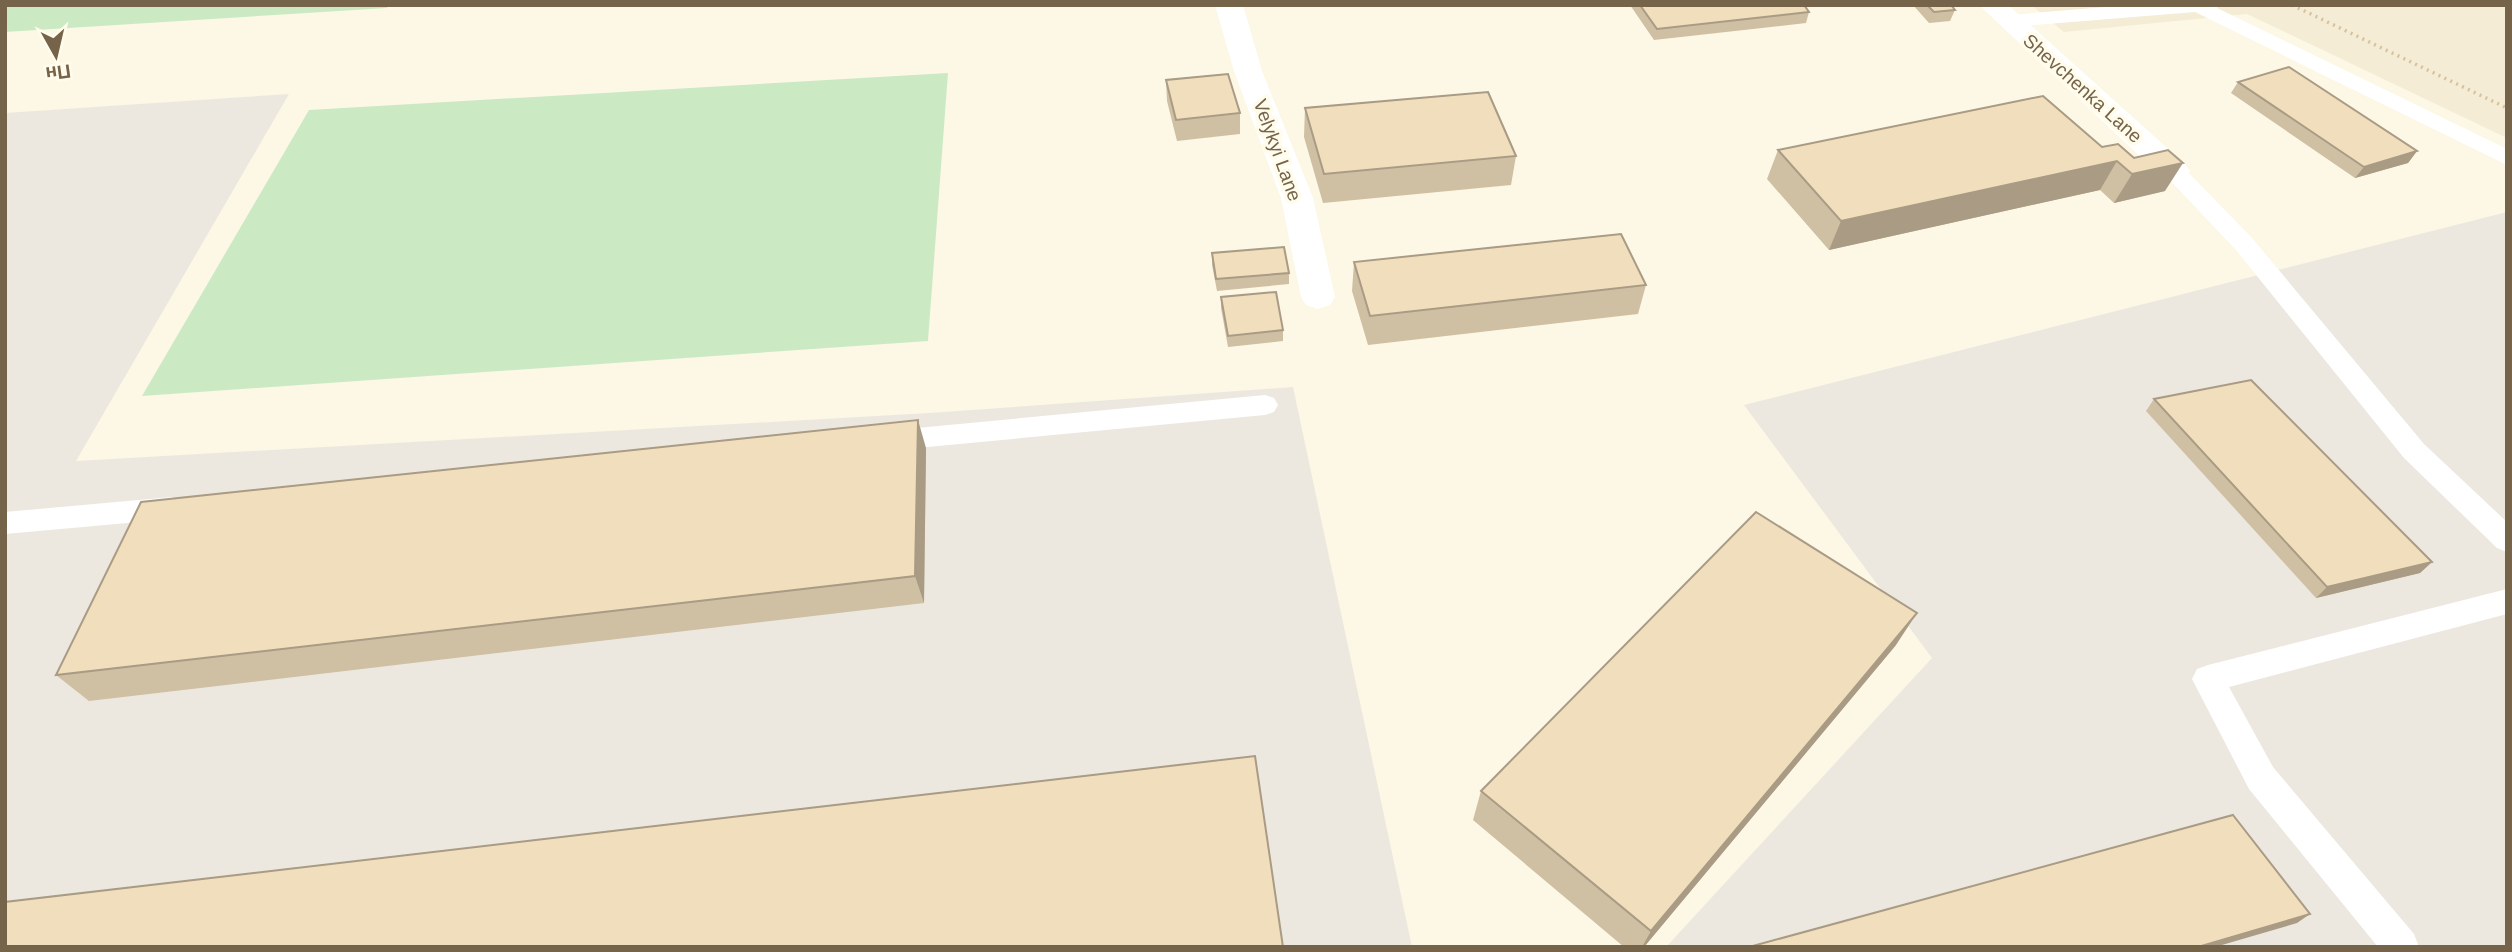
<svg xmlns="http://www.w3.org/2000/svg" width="2512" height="952" viewBox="0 0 2512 952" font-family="Arial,sans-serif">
<rect width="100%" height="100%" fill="#fcf8e5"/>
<path fill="#f4ecd4" d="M2031,5H2507V138L2247,14L2064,32Z"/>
<path fill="#ece8df" d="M289,94L76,461L929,413L1293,387L1412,947H5V113Z
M2507,212V947H1666L1932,658L1744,405Z"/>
<path fill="#cbeac4" d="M5,5H388L387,8L5,32Z
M948,73L928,341L142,396L309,110Z"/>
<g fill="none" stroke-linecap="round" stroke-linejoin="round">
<path stroke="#d6c2a0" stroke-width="3.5" stroke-dasharray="2 4.5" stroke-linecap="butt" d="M2292,5L2507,108"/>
<path fill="#fff" fill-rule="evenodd" d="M2131,5H2219L2217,8L2507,149V165L2195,12L2009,27L2002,25L1999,21L2002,17L2009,15Z
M2174,164L2182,166L2252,238L2424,444L2507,522V552L2497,548L2404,458L2236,250L2166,176L2163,171L2166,166Z
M1265,395L1274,398L1278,405L1274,412L1265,415L885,451L875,448L871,441L875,434L885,431Z
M172,497L182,500L186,508L182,516L172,519L5,534V512Z
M2507,589V614L2229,687L2273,767L2414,934L2419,947H2378L2249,789L2192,679L2197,669L2208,665Z"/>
<path fill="#fff" fill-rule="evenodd" d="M1215,5H1243L1262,71L1313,198L1335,297L1330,305L1318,309L1306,305L1301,297L1281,198L1234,71Z
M1979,5H2008L2185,164L2190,171L2185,178L2174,181L2163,178Z"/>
</g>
<path fill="#cfbfa3" d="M1630,5H1804L1809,12L1806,23L1654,40Z
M1913,5H1951L1955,10L1950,21L1929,23Z
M1166,80L1240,113V134L1177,141L1167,101Z
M2238,82L2417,151L2408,163L2355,178L2231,93Z
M1305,108L1516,156L1511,185L1323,203L1304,137Z
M2102,147L2165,191L2114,203L2100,190L1829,250L1767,179L1778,150Z
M1212,253L1289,273V284L1217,291L1212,265Z
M1354,262L1646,285L1638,314L1368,345L1352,291Z
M1221,297L1283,330V341L1228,347L1221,308Z
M2154,399L2432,562L2420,573L2316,598L2146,411Z
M926,448L924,603L89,701L56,675Z
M1896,645L1644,947H1624L1473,820L1481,791Z"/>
<path fill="#a99b84" d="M2417,151L2408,163L2355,178L2364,167Z
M2117,161L2100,190L1829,250L1841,221Z
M2183,163L2165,191L2114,203L2132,174Z
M918,420L926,448L924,603L915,576Z
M2432,562L2420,573L2316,598L2327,587Z
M1917,613L1896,645L1644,947H1642L1651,931Z
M2310,914L2297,923L2215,947H2198Z"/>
<path fill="#f1debd" stroke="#a99b84" stroke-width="2" d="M1640,5H1804L1809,12L1657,29Z
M1927,5H1951L1955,10L1934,12Z
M2289,67L2417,151L2364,167L2238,82Z
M1228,74L1240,113L1176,120L1166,80Z
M1488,92L1516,156L1324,174L1305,108Z
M2043,96L2102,147L2118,144L2134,158L2168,150L2183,163L2132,174L2117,161L1841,221L1778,150Z
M1621,234L1646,285L1370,316L1354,262Z
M1284,247L1289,273L1216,279L1212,253Z
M1276,292L1283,330L1228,336L1221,297Z
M2251,380L2432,562L2327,587L2154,399Z
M918,420L915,576L56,675L141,502Z
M1756,512L1917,613L1651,931L1481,791Z
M1255,756L1283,947H5V902Z
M2233,815L2310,914L2198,947H1749Z"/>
<g text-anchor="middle" stroke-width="7" stroke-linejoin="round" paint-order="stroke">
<g font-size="19" fill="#75634a" stroke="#fffcec">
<text transform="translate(2083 88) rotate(42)" y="7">Shevchenka Lane</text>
<text transform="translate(1278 150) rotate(70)" y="7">Velykyi Lane</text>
</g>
</g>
<rect width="2512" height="952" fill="none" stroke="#75634a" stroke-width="14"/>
<g transform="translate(56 56) rotate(172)" stroke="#fffcec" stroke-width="5" paint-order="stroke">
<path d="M0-5L12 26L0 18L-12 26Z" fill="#75634a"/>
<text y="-10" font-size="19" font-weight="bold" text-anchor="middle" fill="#75634a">Пн</text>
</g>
</svg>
